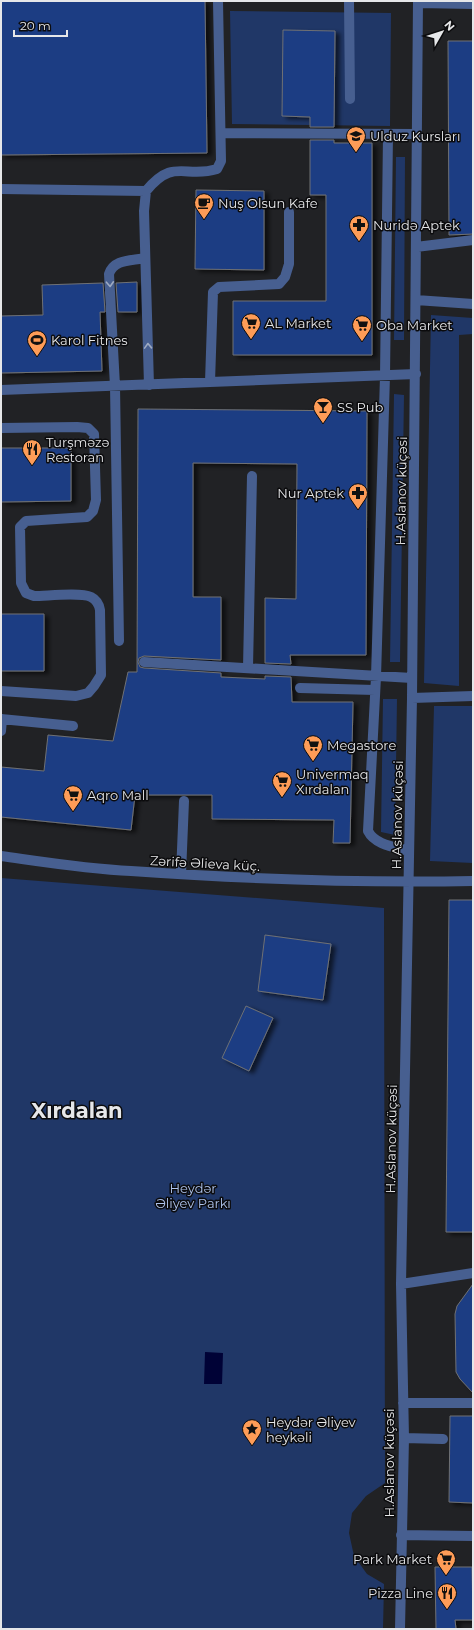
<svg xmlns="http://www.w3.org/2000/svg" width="474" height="1630" viewBox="0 0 474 1630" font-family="Montserrat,sans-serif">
<defs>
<filter id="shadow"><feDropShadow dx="4.5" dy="2.5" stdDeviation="2" flood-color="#0009"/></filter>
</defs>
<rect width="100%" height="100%" fill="#212225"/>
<path fill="#203767" d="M230,11L391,13L390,126L232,124Z
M396,157H405L404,340H394Z
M431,315L473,318V334L459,335V686L424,683Z
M394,394L404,395L400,662H390Z
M383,699H397L395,835L381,832Z
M434,706H473V863L430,861Z
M1,878L384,908L385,1483L366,1496L352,1513L349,1533L354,1556L367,1574L384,1584L383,1629H1Z"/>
<path fill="#000236" d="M205,1352L223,1353L222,1384H204Z"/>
<path fill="#1c3c83" stroke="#6f7174" filter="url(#shadow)" d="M1,1H205L207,153L1,155Z
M283,30L335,31L334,127H310V117L282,116Z
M448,41H473V234L449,235Z
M310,140H334V143H372V355H233V301H326V195H310Z
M196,190L264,191V270L195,269Z
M137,282V312H118L116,283Z
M103,283L105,312H100L102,371L1,373V316L43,315L42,285Z
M138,409L367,411L366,655H290L291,664L265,663V598L296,599L297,464L193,463V597H221V660L144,656L139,658L138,662L140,667L144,668L221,673V677L265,679V676L291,677L292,702H353L350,843H333L334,820L212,819V795H135L131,830L1,817V767L44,771L48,735L113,741L128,672H137Z
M1,448H71V501L1,502Z
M1,614H44V671H1Z
M449,900H473V1232H446Z
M265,935L331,944L323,1000L258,991Z
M246,1006L273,1018L249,1071L222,1058Z
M473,1284V1393L460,1379L456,1372L455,1314L457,1306Z
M450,1416H473V1503L449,1502Z
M435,1567H472L473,1620H455L456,1629H436Z"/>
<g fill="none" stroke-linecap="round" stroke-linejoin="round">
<path stroke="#475f90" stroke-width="10" d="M349,1L350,99
M418,3L473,4
M221,133L416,134
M388,134L385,376L376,677L368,831C375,845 395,847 409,851
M1,189L146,191C174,157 185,179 217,169L221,161L218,1
M146,191L144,211L149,385
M416,247L473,240
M416,300L473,304
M210,382L213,292L219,287L279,284L285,277L289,264V212
M1,390L416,374
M1,428L77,427L88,428L94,434L96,500L93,511L87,517L26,521L20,527L21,583L26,593L34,596C47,596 80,592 91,597C97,600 99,604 100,610L101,675L94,686L88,693L76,696L1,691
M119,641L115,386L109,274C114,259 131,261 145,258
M144,662L412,678
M248,668L252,476
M300,688L375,690
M412,698L473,696
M1,719L73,726
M1,731L2,719
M1,856C44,862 87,869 131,871C245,879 359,883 473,881
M181,874L184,801
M401,1284L473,1273
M403,1403H473
M404,1438L443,1439
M401,1535L473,1536
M400,1629L404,1438L401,1284L412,698L418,1"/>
</g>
<defs><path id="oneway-chevron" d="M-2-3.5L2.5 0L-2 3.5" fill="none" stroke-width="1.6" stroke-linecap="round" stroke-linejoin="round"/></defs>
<g stroke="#9eaac1">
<use href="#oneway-chevron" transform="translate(110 284) rotate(87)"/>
<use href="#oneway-chevron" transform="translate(148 346) rotate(-92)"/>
</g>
<defs>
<symbol id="university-pin" viewBox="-11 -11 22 30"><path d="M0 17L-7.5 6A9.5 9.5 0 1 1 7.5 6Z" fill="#fe9c57" stroke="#0b0b0d"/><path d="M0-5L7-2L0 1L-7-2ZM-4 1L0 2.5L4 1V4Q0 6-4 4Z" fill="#111"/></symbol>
<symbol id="cafe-pin" viewBox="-11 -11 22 30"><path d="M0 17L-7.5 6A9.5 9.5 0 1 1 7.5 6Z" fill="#fe9c57" stroke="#0b0b0d"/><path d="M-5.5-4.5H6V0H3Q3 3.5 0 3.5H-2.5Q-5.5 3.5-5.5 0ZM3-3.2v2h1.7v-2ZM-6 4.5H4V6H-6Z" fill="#111"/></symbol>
<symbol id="pharmacy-pin" viewBox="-11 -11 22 30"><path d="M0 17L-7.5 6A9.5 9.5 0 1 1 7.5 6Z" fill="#fe9c57" stroke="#0b0b0d"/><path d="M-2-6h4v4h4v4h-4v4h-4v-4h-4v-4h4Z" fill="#111"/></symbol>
<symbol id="supermarket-pin" viewBox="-11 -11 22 30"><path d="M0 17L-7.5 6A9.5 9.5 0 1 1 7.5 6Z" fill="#fe9c57" stroke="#0b0b0d"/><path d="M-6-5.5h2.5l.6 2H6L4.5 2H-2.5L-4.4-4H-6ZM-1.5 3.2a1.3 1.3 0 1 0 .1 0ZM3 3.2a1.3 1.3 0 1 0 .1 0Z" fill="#111"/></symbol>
<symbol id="stadium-pin" viewBox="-11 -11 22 30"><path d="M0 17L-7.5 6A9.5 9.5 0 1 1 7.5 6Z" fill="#fe9c57" stroke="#0b0b0d"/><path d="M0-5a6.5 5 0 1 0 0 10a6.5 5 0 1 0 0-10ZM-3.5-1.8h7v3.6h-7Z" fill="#111"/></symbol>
<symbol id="bar-pin" viewBox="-11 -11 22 30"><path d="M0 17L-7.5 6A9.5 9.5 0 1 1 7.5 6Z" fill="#fe9c57" stroke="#0b0b0d"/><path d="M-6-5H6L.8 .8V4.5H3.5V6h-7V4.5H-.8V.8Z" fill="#111"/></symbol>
<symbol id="restaurant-pin" viewBox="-11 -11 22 30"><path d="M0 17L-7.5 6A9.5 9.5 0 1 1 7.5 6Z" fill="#fe9c57" stroke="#0b0b0d"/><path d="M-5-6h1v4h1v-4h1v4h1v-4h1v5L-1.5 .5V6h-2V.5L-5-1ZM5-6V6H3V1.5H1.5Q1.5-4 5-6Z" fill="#111"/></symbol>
<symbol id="sight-pin" viewBox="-11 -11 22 30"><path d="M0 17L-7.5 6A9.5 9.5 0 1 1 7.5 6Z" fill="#fe9c57" stroke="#0b0b0d"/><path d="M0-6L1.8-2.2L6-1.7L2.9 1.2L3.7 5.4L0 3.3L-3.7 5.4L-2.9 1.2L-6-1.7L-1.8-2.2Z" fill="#111"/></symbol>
</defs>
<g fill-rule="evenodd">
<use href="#university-pin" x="345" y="125" width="22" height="30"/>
<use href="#cafe-pin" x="193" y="192" width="22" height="30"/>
<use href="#pharmacy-pin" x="348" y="214" width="22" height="30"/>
<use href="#supermarket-pin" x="240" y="312" width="22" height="30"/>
<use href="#supermarket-pin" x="351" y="314" width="22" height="30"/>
<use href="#stadium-pin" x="26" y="329" width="22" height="30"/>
<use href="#bar-pin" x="312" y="396" width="22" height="30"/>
<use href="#restaurant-pin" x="21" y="438" width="22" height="30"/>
<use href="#pharmacy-pin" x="347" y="482" width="22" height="30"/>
<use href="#supermarket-pin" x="302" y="734" width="22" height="30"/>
<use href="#supermarket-pin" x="271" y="770" width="22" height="30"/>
<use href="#supermarket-pin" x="62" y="784" width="22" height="30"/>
<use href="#sight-pin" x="241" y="1418" width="22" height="30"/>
<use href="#supermarket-pin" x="435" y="1548" width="22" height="30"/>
<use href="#restaurant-pin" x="436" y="1582" width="22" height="30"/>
</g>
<g text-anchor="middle" stroke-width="3" stroke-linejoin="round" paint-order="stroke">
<g font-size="13" fill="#e6e7e9" stroke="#0b0b0d" text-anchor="start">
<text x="370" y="141">Ulduz Kursları</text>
<text x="218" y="208">Nuş Olsun Kafe</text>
<text x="373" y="230">Nuridə Aptek</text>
<text x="265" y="328">AL Market</text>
<text x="376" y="330">Oba Market</text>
<text x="51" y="345">Karol Fitnes</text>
<text x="337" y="412">SS Pub</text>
<text x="46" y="447">Turşməzə<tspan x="46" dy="15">Restoran</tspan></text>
<text x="344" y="498" text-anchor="end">Nur Aptek</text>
<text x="327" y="750">Megastore</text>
<text x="296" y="779">Univermaq<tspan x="296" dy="15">Xırdalan</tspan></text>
<text x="87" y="800">Aqro Mall</text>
<text x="266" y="1427">Heydər Əliyev<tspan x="266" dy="15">heykəli</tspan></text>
<text x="432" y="1564" text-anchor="end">Park Market</text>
<text x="433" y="1598" text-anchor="end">Pizza Line</text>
</g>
<g font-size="13" fill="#e6e7e9" stroke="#0b0b0d">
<text transform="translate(401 491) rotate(-89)" y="5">H.Aslanov küçəsi</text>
<text transform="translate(397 815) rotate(-89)" y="5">H.Aslanov küçəsi</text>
<text transform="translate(205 863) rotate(3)" y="5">Zərifə Əlieva küç.</text>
<text transform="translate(391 1139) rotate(-89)" y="5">H.Aslanov küçəsi</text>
<text transform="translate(389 1463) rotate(-90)" y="5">H.Aslanov küçəsi</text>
</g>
<g font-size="13" fill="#aec3ec" stroke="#0b0b0d">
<text x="193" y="1193">Heydər<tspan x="193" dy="15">Əliyev Parkı</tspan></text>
</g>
<g font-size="21" font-weight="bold" fill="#e6e7e9" stroke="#0b0b0d">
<text x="77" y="1118">Xırdalan</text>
</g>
</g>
<rect width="474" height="1630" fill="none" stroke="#e6e7e9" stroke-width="4"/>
<g transform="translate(442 32) rotate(51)" stroke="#0b0b0d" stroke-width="3" paint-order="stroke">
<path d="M0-3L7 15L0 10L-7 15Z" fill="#e6e7e9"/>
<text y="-6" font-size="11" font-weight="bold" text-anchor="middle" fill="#e6e7e9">N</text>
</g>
<path d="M14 30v6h53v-6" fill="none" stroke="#e6e7e9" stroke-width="2"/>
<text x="20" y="30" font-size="12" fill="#e6e7e9" stroke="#0b0b0d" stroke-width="3" paint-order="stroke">20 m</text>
</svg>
